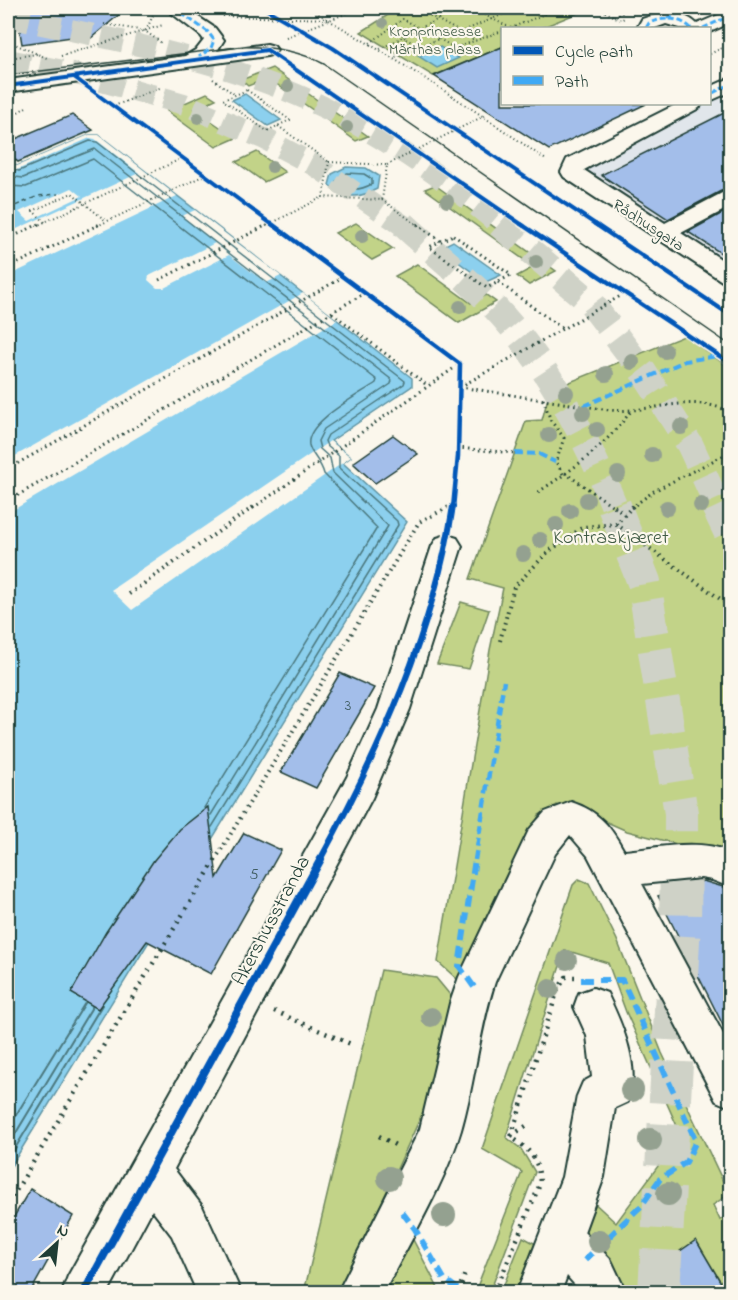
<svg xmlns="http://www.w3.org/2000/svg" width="738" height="1300" viewBox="0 0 738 1300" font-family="'Indie Flower',sans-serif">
<rect width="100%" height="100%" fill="#fbf7ec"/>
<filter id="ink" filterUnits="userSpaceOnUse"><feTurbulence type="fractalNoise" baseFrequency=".0167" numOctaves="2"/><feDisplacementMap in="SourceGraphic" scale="12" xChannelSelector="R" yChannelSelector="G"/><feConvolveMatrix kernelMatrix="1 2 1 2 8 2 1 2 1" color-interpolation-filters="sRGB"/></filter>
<g filter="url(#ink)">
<path fill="#e1e6eb" d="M713,93L730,103V276L663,233L575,164L692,104H710V95Z"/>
<path fill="#c2d388" stroke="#70885e" stroke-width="1.5" d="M399,8H590L541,28H502V47L433,76L361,32Z
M272,68L368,136L356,141L268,78L248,86L241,80Z
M207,93L216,99L194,109L236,138L216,147L167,111Z
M257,152L285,172L264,182L236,162Z
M435,185L556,271L529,285L517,276L534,267L425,189Z
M356,223L393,249L372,260L335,233Z
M417,264L471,303L486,295L496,302L459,323L395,276Z
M684,336L730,368V858L627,831L591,815L557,805L539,815L466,987L438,962L490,650L503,588L470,579L526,421L542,420L550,390Z
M461,602L489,610L469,669L437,664Z
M579,879L589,883L617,940L662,1053L729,1194L713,1205L720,1220L730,1213V1292H727L696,1241L660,1265L674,1292H625L589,1243L580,1219L588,1197L616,1223L681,1135L626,1012L608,963L565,950L506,1137L521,1149L535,1172L490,1292H475L522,1172L482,1149L573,885Z
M381,970L436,978L455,1001L447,1059L341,1292H304Z
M406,1226L440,1292H374Z
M523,1237L545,1249L529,1292H501Z"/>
<path fill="#8cd0ee" stroke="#6095a4" stroke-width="1.5" d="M440,47L459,58L437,68L418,56Z
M245,94L281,120L268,126L232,100Z
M89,135H99L412,378V386L331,441L351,457L343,463L407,522L8,1171V161L17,166Z
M346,167L366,168L379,176L377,189C357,199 348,199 329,185L332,174Z
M453,241L501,275L486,282L439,248Z"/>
<path fill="#fbf7ec" d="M89,135H99L177,196L8,276V233L139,173L95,139L90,138L8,174V161L17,166Z
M72,188L82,196L29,221L19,212Z
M195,210L235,241L281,276L266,283L229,255L164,288H157L148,280L149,276L215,243L182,216Z
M303,293L337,320L8,513V460Z
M330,441L351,457L132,610L111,590Z"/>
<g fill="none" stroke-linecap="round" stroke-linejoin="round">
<path stroke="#4b787e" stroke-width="1.5" d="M8,168L19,171L90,141L97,142L405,381L404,384L328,435L325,441L327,446L339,456V468L397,521L398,525L212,827
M347,173L364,174L372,179V184C359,191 347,192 336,181Z
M8,176L23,178L95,149L392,380L391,384L324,429L318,441L320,449L330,458L333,473L388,526L211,815
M8,186L26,187L93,159L377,380L376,383C359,395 305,422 309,445C311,455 321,461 324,474L377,528L204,808"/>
<path stroke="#4b787e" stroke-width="2" d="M8,1128L85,1003
M8,1146L92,1007
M8,1160L102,1005"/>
<path stroke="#355a59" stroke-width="1.5" stroke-dasharray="4.5 4" stroke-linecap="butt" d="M8,209L38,196L58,194"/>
</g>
<path fill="#a3beea" stroke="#1f3d34" stroke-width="1.5" d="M16,8H127L90,39L79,36L22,44Z
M502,47V104H646L549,150L434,76Z
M730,110V189L721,191L668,219L601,175Z
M72,115L93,130L18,162L8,153V142Z
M730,209V259L688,232Z
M393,435L418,454L375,483L353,463Z
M340,673L374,688L316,788L281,772Z
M208,807L217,878L244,833L281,850L211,974L147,941L98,1009L71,993L106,932L154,860L180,829Z
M703,881L730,889V1039L658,896Z
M30,1189L73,1216L30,1293H8V1227Z
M696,1240L727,1293H676L660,1265Z"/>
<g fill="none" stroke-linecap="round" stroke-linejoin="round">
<path stroke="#cfd2c7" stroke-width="22" stroke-dasharray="22 10" stroke-linecap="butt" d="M8,17C109,38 222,59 315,103C382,134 445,178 501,226
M8,60L73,73L184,104L265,139L314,165L404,226"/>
<path stroke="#cfd2c7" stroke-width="27" stroke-dasharray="27 14" stroke-linecap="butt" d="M403,224C441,259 484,291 516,332C558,384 590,446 615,508
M499,224L591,303L644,373L690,445L719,508"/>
<path stroke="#cfd2c7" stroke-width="34" stroke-dasharray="34 16" stroke-linecap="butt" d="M614,506L644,582L681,813V860
M718,506L730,531"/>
<path stroke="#cfd2c7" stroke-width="42" stroke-dasharray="42 21" stroke-linecap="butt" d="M659,1292L680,923L681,859"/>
<defs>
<path id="minor" d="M165,8H185L215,28L224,40L217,51L267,44L274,46L277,50L274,54L267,56L8,92V80L185,56L197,49L204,40L201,36Z
M730,10V23L710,32V28H680L666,24L655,28H637L642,19C661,12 682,10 697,24Z
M730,78V92L710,101V87Z
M677,104H702L699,108L584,170L665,223L722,193L730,191V207L681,233L730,265V283L722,281L564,177L561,172L567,159Z
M447,535L457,538L462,546L410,709L372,798L174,1169L202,1206L241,1292H197L172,1236L152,1210L108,1292H62L68,1276L347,777L378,709L432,546L437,538Z
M571,802C599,811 611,827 624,851C658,848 698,838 730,852V887L712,880L701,878L642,884L730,1047V1107L716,1101L588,856L570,835L555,854L495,982C479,1030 475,1082 461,1130C445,1183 409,1243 384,1292H338L420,1129L450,1003L459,977L529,830L545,812Z
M593,988L607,993C622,1024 642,1069 628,1102L615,1108L604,1177L584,1232L611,1260L626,1292H581L567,1276L561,1292H517L562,1177L577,1096L583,1082L592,1077L587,1036L574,1007L579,993Z"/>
</defs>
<use href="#minor" stroke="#1f3d34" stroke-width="4"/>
<path stroke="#1f3d34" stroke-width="2" stroke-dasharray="1 3" stroke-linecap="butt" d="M308,8C390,55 469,105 546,160
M420,8L418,9L476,41
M470,8L511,28
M532,8L544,14
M598,8L621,20L624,18
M223,16L330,19
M614,16L629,10
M104,24L145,31L163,44
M389,28L401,35
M511,28L559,8
M146,31L154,13
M461,32L518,8
M402,35H405L407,37L401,38Z
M406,35L461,8
M8,36L17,45L49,59
M286,37L360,8
M406,39L420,47
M439,39L455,48L502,31
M370,43L403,19L439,39L393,58
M380,49L401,38
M710,54L730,44
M61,56L163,25
M8,58L37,54
M285,62L524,226
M213,79L234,94
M247,90L290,120L267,131L223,100Z
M97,94L274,226
M114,106L162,87
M8,118L28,106
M278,126L329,162
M329,162L387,165L382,200L323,197Z
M387,165L484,116
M382,200L419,226
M45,222L33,211L72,193L106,221
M36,226L183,158
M97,226L205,175
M266,226L323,197"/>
<path stroke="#1f3d34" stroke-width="3" stroke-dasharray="1.5 4" stroke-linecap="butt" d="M272,224L460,364L457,448L451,508
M417,224L440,241
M522,224L730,363
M453,235L511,275L487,288L429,247Z
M8,239L39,224
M8,268L100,224
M159,280L269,224
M498,282L563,329
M332,313L428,386
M727,351L730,354
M460,387L609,410C651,414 690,392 730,412
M460,387L624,294
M543,399L551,421L564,438L556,462L563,474
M457,448L515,453
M8,469L343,277
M565,473L616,508
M538,492C574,469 605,446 631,411
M8,501L365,293
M253,508L460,364
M448,508L453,505
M631,508L654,491L730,452"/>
<path stroke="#1f3d34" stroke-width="4" stroke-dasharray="1.5 4.5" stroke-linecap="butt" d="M614,506L624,513
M450,521L451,506
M616,524L730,606
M129,594L255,506
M500,641L514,587L548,552L583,527L616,524L633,506
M215,860L419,522L451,506"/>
<path stroke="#1f3d34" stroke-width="4.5" stroke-dasharray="2 6" stroke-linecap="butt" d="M274,1011L353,1045
M379,1136L397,1146
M511,1136L526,1126
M8,1204L216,859
M458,1292L466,1271
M495,1292L540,1184C539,1160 531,1150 511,1137L558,989L566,977H575"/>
<use href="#minor" fill="#fbf7ec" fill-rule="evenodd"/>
<path stroke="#1f3d34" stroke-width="1.5" d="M8,75L239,47C269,46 297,50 324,64L730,345"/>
<path stroke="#3fa9f5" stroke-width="3" stroke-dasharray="6 3" stroke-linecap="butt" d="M174,8L208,32L214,40L211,48L199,57
M667,18L692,8
M646,28L649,23C664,17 679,17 691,28
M703,28L730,16
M713,93L730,84"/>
<path stroke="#3fa9f5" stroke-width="4" stroke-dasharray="8 4" stroke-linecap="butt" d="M584,406L685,361L718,356
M515,453L539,454L555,462"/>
<path stroke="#3fa9f5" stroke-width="4.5" stroke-dasharray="9 4.5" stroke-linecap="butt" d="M475,860L504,681"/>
<path stroke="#3fa9f5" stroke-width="6" stroke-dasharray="11 6" stroke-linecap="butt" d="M581,980H622L696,1141L686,1162L660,1179L641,1206L585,1260
M474,987L459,966L475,859
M402,1212L415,1229L444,1279L459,1290"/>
<defs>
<path id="cycleway-far3" d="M264,8L333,48L598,226
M74,77L274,226
M8,86L267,50L524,226"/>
<path id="cycleway-far2" d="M272,224L460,364L458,456L453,508
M521,224L730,363
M595,224L730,315"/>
<path id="cycleway-far1" d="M320,860C380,750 434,631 453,506"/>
<path id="cycleway" d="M84,1292L321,859"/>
</defs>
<use href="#cycleway-far3" stroke="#fbf7ec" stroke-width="6"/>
<use href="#cycleway-far2" stroke="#fbf7ec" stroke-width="8"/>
<use href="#cycleway-far1" stroke="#fbf7ec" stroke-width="10"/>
<use href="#cycleway" stroke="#fbf7ec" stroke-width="11"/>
<use href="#cycleway-far3" stroke="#0057b8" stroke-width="4"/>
<use href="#cycleway-far2" stroke="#0057b8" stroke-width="4.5"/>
<use href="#cycleway-far1" stroke="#0057b8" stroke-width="6"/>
<use href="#cycleway" stroke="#0057b8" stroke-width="8"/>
</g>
<g fill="#94a190">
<circle cx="383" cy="23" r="5"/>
<circle cx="288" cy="86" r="6"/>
<circle cx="198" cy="118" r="6"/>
<circle cx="347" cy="127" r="6"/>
<circle cx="272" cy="167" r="6"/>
<circle cx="447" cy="201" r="7"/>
<circle cx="362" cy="236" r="7"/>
<circle cx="536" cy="262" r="7"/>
<circle cx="460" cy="307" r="7"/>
<circle cx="665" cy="351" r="8"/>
<circle cx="632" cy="362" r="8"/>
<circle cx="606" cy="374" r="8"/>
<circle cx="566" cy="393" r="8"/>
<circle cx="583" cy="413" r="8"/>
<circle cx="681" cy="427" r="8"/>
<circle cx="597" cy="430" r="8"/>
<circle cx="549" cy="435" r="8"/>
<circle cx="652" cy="455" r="8"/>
<circle cx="618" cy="474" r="8"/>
<circle cx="587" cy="500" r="8"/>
<circle cx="701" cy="505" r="8"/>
<circle cx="667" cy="508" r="8"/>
<circle cx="570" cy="511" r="8"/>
<circle cx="556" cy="525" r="8"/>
<circle cx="540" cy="540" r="8"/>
<circle cx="523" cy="554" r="8"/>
<circle cx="567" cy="960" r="10"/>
<circle cx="550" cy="989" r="10"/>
<circle cx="431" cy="1017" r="10"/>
<circle cx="632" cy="1090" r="12"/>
<circle cx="650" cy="1140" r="12"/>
<circle cx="389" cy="1178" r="12"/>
<circle cx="668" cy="1194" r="12"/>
<circle cx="444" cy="1215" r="12"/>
<circle cx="599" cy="1241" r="12"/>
</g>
</g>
<g text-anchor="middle" stroke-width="4.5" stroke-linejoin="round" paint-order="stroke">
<g font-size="16" fill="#405b45" stroke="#fbf7ec">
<text x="435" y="36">Kronprinsesse<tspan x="435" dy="18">Märthas plass</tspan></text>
</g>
<g font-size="16" fill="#1f3d34" stroke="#fbf7ec">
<text transform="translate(649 224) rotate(33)" y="6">Rådhusgata</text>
</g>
<g font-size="16" fill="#405d62">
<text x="348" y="710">3</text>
<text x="254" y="879">5</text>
</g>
<g font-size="20" fill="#405b45" stroke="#fbf7ec">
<text x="611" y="543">Kontraskjæret</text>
</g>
<g font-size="20" fill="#1f3d34" stroke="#fbf7ec">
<text transform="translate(270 920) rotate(-62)" y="7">Akershusstranda</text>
</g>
</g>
<rect width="738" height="1300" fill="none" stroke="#fbf7ec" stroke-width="30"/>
<rect x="15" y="15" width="708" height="1270" fill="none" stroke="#1f3d34" stroke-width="2" filter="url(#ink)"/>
<rect x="501" y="27" width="210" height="78" fill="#fbf7ec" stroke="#a3ada2" stroke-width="1.5"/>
<rect x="513" y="46" width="30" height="9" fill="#0057b8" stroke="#a3ada2" stroke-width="1.5"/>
<text x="555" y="57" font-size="18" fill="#1f3d34">Cycle path</text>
<rect x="513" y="76" width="30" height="9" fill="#3fa9f5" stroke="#a3ada2" stroke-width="1.5"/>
<text x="555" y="87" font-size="18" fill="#1f3d34">Path</text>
<g transform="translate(57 1243) rotate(27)" stroke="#fbf7ec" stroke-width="4.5" paint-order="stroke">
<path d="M0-4.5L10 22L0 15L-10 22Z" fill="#1f3d34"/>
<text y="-9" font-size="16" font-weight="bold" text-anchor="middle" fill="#1f3d34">N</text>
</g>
</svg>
